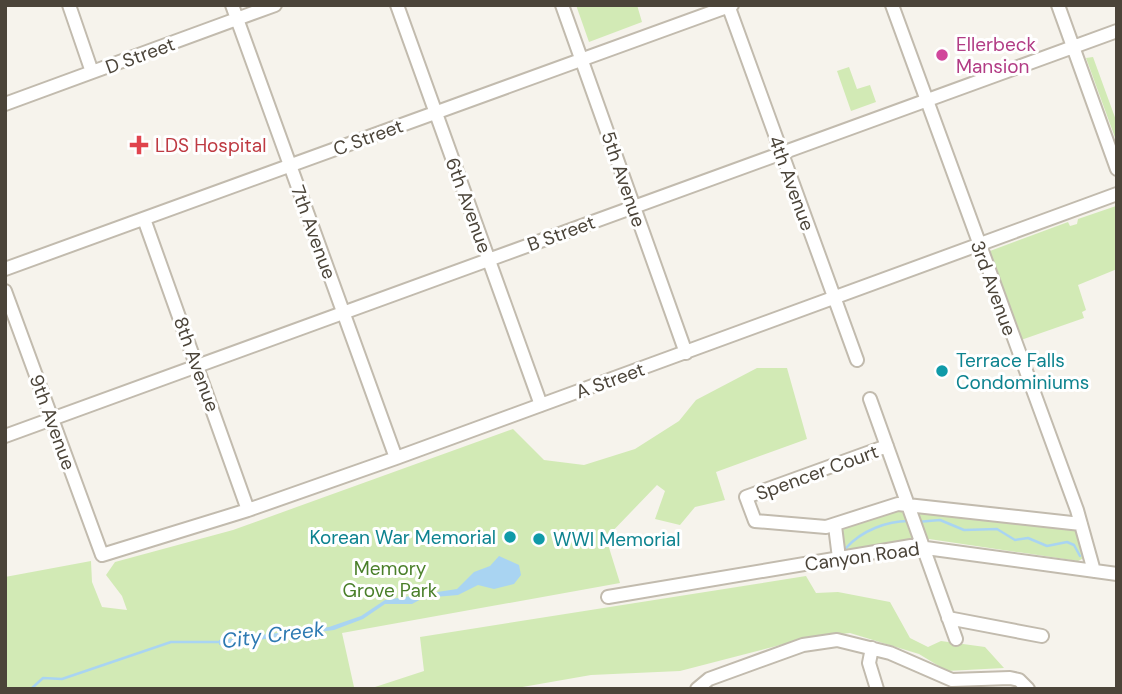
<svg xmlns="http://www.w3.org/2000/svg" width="1122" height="694" viewBox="0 0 1122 694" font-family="'DM Sans',sans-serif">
<rect width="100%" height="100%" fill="#f6f3ec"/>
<path fill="#d2eab5" d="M576,5H637L642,22L589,42Z
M1093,57L1117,123V143L1086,58Z
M849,67L857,89L870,85L876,102L851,111L837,71Z
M1116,206L1117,269L1078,285L1086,310L1082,312L1084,318L1021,340L990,251L1068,222L1070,226L1077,224L1078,219Z
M757,368H787L807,439L716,472L725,500L695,507L680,525L655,519L665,491L657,485L606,538L620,583L342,633L354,687L372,688L424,671L420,637L806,576L816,593L838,592L890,602L910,638L928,647L941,641L985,647L1004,668L947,671L919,654L850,633L807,638L680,671L591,675L511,689H5V577L91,561L92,582L102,607L127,610L122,596L106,575L115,562L233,530L513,429L544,460L584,465L635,449L679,421L696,400Z
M894,509L1072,528L1078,532L1086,557L1078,561L929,539L845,552L841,534L845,527Z"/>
<path fill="#a9d4f2" d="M499,556L519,565L521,575L514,584L494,589L478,585L458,595L423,598L412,604H385L363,619L334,630L219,645V640L329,627L361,616L385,600L457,589L474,572L490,566Z"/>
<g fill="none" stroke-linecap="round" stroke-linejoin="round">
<path stroke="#a9d4f2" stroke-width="2.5" d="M917,522L940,520L964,530L997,529L1015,540L1028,538L1047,546L1067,542L1074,545L1080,556
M846,548C861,531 888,520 911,521
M31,689L43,678L62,679L171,642H222"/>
<defs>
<path id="minor" d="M69,5L92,72
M232,5L396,458
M397,5L541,405
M562,5L686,353
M728,5L857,360
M892,5L1077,510L1094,571
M1058,5L1117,169
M5,104L275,5
M144,219L248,510
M5,269L732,5
M5,291L102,555L248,510L396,458L1117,194
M870,399L956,639
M5,436L1117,31
M887,446L746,497L755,521L826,527L898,504L1081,524
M835,526L839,558
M608,597L911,546L1117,574
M948,618L1042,636
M872,648L869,663L877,689
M697,689L709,679L803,645L837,640L890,653L952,680L1010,678L1019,680L1028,689"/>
</defs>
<use href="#minor" stroke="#c2bbae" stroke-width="16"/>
<use href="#minor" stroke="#fff" stroke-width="12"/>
</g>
<circle fill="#d1479c" stroke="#fff" stroke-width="2.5" cx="942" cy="55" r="7"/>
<path fill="#e0444e" stroke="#fff" stroke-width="2.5" d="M135.5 134.5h7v7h7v7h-7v7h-7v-7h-7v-7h7z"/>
<g fill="#0f9aa8" stroke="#fff" stroke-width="2.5">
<circle cx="942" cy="371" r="7"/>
<circle cx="510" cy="537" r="7"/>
<circle cx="539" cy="539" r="7"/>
</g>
<g text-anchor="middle" stroke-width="6" stroke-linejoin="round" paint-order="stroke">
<g font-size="19" fill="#b23c85" stroke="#fff" text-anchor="start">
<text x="956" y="51">Ellerbeck<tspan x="956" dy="22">Mansion</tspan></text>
</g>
<g font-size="19" fill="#4b4439" stroke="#fff">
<text transform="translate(140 55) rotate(-20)" y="7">D Street</text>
<text transform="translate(368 137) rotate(-20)" y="7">C Street</text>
<text transform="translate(624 179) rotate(71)" y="7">5th Avenue</text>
<text transform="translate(792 183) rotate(70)" y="7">4th Avenue</text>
<text transform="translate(469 205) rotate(70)" y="7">6th Avenue</text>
<text transform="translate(314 232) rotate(70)" y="7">7th Avenue</text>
<text transform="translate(561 233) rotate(-20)" y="7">B Street</text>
<text transform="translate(994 288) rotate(70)" y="7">3rd Avenue</text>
<text transform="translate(197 364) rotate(70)" y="7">8th Avenue</text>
<text transform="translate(610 380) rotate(-20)" y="7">A Street</text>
<text transform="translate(53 422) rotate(70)" y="7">9th Avenue</text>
<text transform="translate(817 472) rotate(-20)" y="7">Spencer Court</text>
<text transform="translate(862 556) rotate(-8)" y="7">Canyon Road</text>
</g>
<g font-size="19" fill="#be3a42" stroke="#fff" text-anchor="start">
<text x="155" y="152">LDS Hospital</text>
</g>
<g font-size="19" fill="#0d838f" stroke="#fff" text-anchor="start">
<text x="956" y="367">Terrace Falls<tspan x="956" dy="22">Condominiums</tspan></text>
<text x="496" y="544" text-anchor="end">Korean War Memorial</text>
<text x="553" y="546">WWI Memorial</text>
</g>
<g font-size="19" fill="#4a7f2a" stroke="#fff">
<text x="390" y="575">Memory<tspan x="390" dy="22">Grove Park</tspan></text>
</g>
<g font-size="21" font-style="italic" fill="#2e7ab2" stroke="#fff">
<text transform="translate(273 635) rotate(-7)" y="7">City Creek</text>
</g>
</g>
<rect width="1122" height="694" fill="none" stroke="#4b4439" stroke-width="14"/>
</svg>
